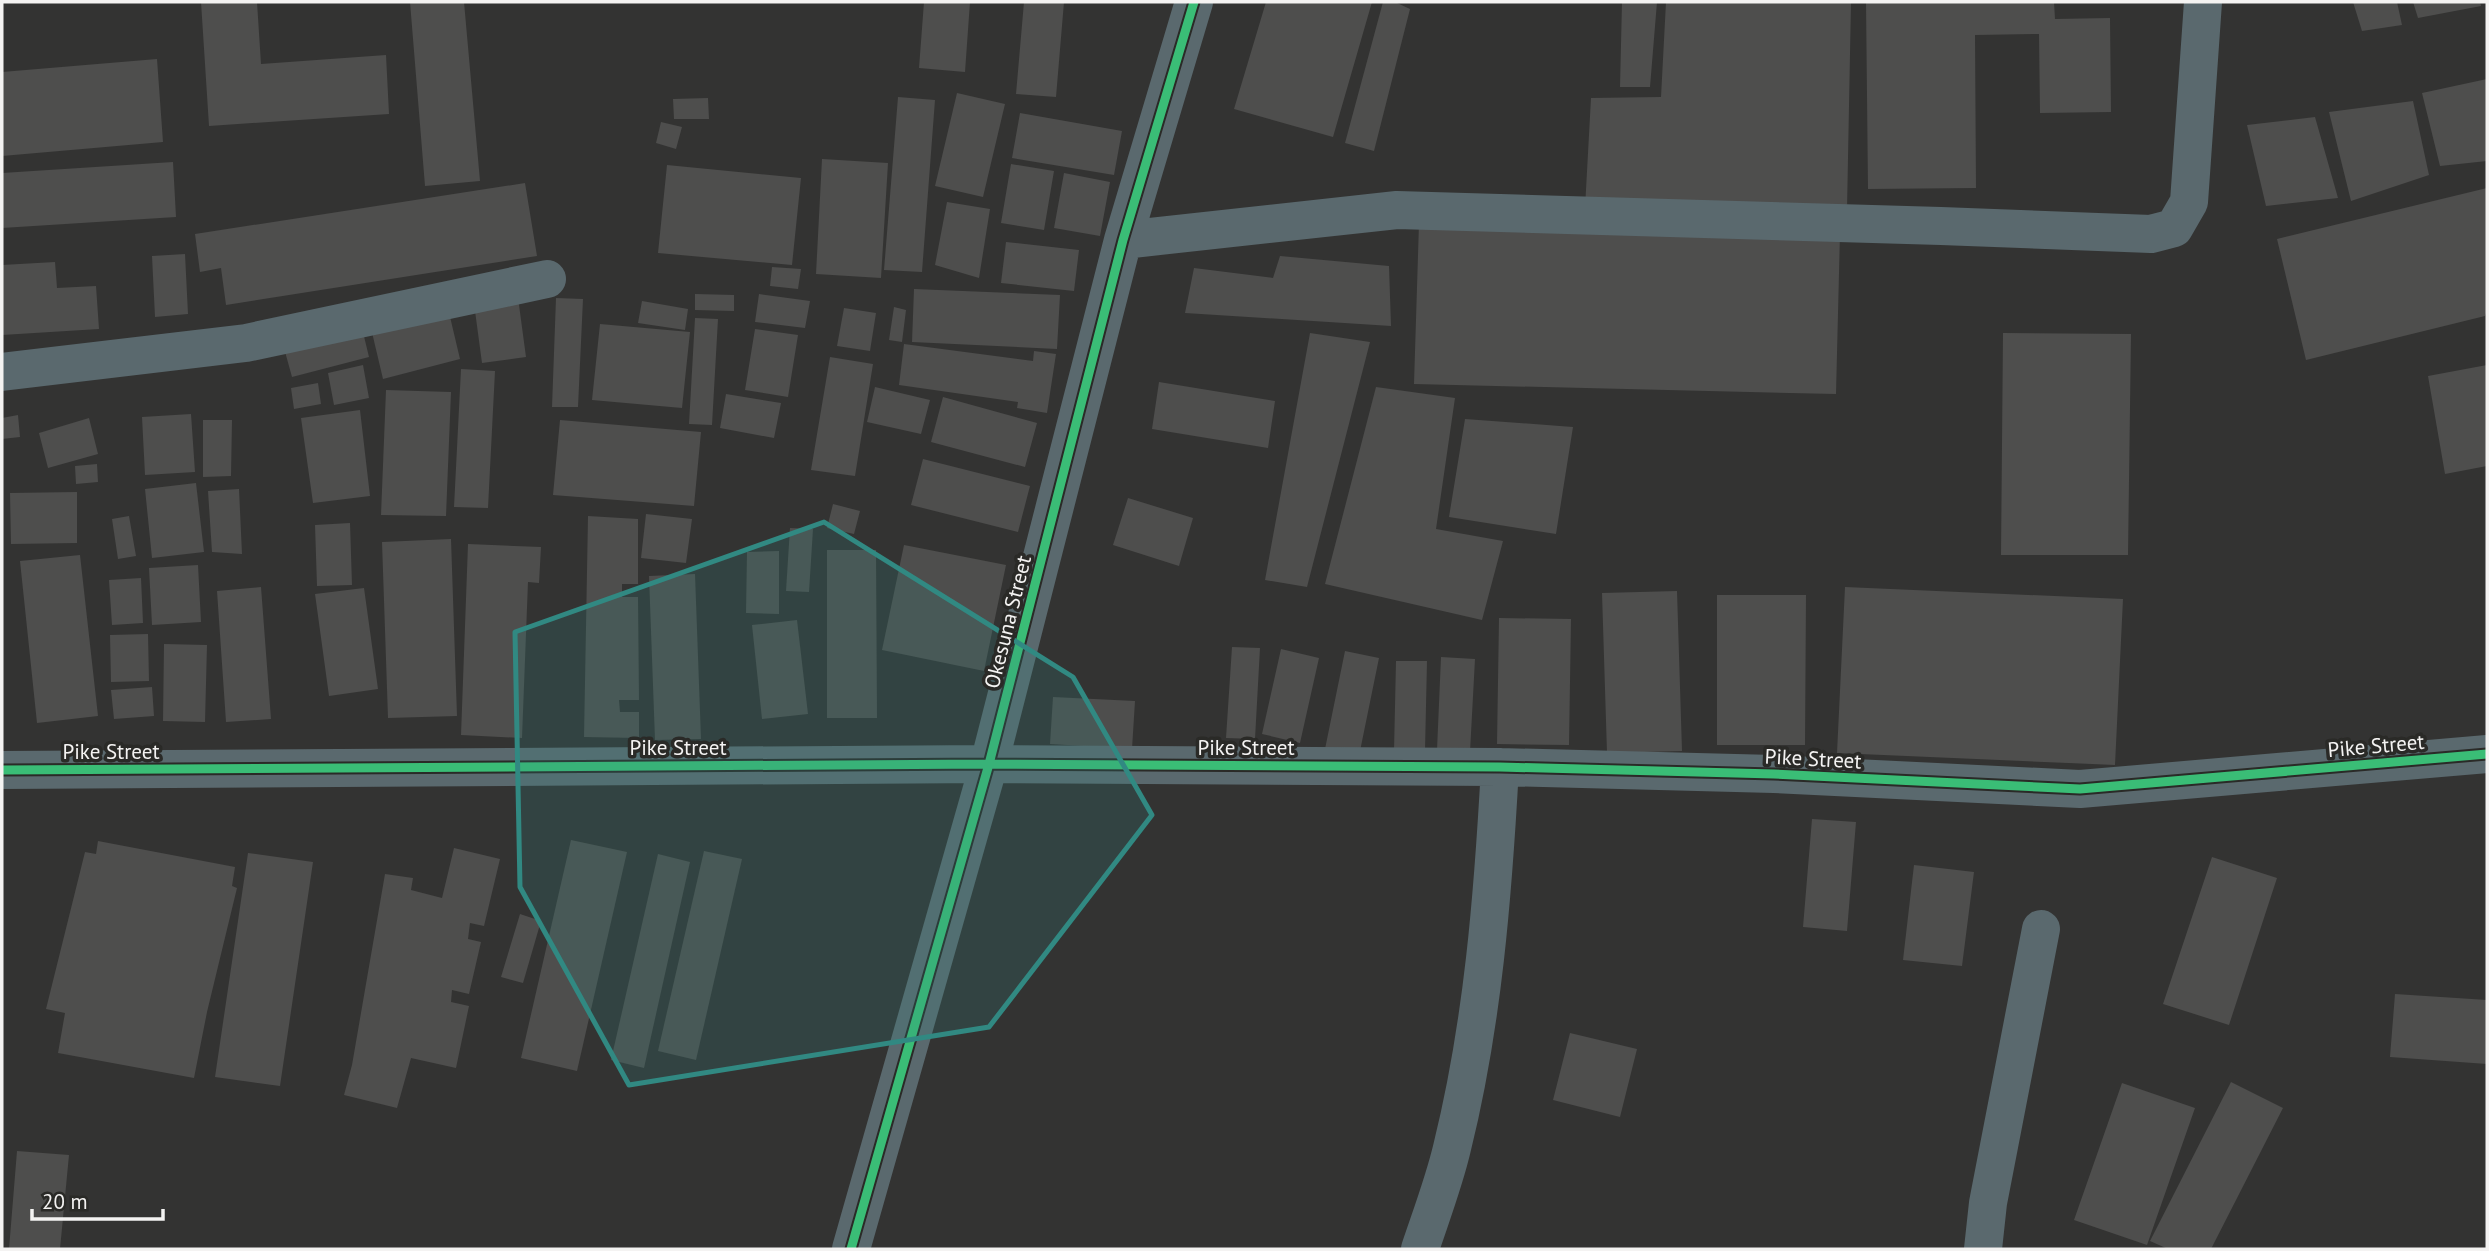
<svg xmlns="http://www.w3.org/2000/svg" width="2489" height="1251" viewBox="0 0 2489 1251" font-family="'PT Sans',sans-serif">
<rect width="100%" height="100%" fill="#333332"/>
<path fill="#4e4e4d" d="M201,2H257L261,64L386,55L389,114L209,126Z
M410,2H464L480,181L425,186Z
M924,2H970L965,72L919,68Z
M1024,2H1064L1056,97L1016,94Z
M1266,2H1372L1333,137L1234,109Z
M1383,2H1395L1410,9L1374,151L1345,143Z
M1622,2H1657L1650,87H1620Z
M1666,2H1851L1847,210L1585,208L1591,98L1661,97Z
M1866,2H2054L2055,19L2110,18L2111,112L2040,113L2039,34L1975,35L1976,188L1868,189Z
M2353,2H2397L2402,25L2362,31Z
M2413,2H2480L2481,6L2418,18Z
M157,59L163,142L2,156V72Z
M2487,79V161L2440,166L2422,93Z
M957,93L1005,104L983,197L935,186Z
M898,97L935,100L922,272L884,270Z
M708,98L709,119H674L673,99Z
M2413,101L2429,175L2351,201L2329,112Z
M1020,113L1122,131L1114,175L1012,158Z
M2315,117L2338,198L2266,206L2247,125Z
M661,122L682,127L676,149L656,143Z
M822,159L888,163L881,278L816,274Z
M173,162L176,217L2,228V173Z
M1011,164L1054,171L1044,230L1001,223Z
M667,165L801,178L792,265L658,253Z
M1064,173L1110,182L1100,236L1054,228Z
M525,183L537,256L226,305L221,268L200,272L195,234Z
M2487,188V310L2485,316L2306,360L2277,239Z
M947,202L990,209L979,278L935,265Z
M1419,223L1840,233L1836,394L1414,384Z
M1006,242L1079,250L1074,291L1001,283Z
M185,254L188,314L155,317L152,256Z
M1280,256L1389,266L1391,326L1185,313L1194,268L1273,278Z
M55,262L57,288L96,286L99,329L2,335V265Z
M772,267L801,269L798,289L770,286Z
M914,289L1060,295L1057,349L912,342Z
M517,290L526,357L482,363L473,296Z
M695,294L734,295V311L695,310Z
M759,294L810,301L805,328L755,322Z
M556,298L583,299L578,407H552Z
M642,301L688,309L685,330L638,323Z
M447,304L460,359L383,379L370,324Z
M894,307L906,310L902,342L889,340Z
M844,308L876,313L870,351L837,346Z
M695,318L718,319L712,425L689,424Z
M600,324L690,332L682,408L592,400Z
M362,328L369,357L292,377L284,348Z
M755,329L798,335L788,397L745,390Z
M1310,333L1370,342L1307,587L1265,580Z
M2003,333L2131,334L2128,555H2001Z
M904,344L1033,361L1034,351L1056,354L1047,413L1017,408L1018,402L899,385Z
M830,357L873,364L855,476L811,470Z
M363,365L369,398L334,405L328,373Z
M2487,365V466L2445,474L2428,376Z
M461,369L495,371L488,508L454,507Z
M1159,382L1275,401L1268,448L1152,429Z
M318,383L321,404L294,409L291,388Z
M875,387L930,400L921,434L867,422Z
M1376,387L1455,398L1436,529L1503,541L1482,620L1325,584Z
M386,390L451,392L446,516L381,515Z
M726,394L781,403L774,438L720,428Z
M943,397L1037,423L1025,467L931,442Z
M360,410L370,496L313,503L301,418Z
M191,414L195,472L145,475L142,417Z
M18,415L20,437L2,439V418Z
M89,418L98,454L48,468L39,433Z
M1465,419L1573,427L1556,534L1449,517Z
M203,420H232L231,476L203,477Z
M560,420L701,432L694,506L553,495Z
M923,459L1030,486L1018,532L911,505Z
M97,464L98,482L76,484L75,466Z
M196,483L204,552L152,558L145,489Z
M239,489L242,554L212,552L208,491Z
M77,492V543L11,544L10,493Z
M1128,498L1193,518L1179,566L1113,545Z
M833,504L860,511L854,534L827,528Z
M646,514L692,519L686,563L641,558Z
M129,516L136,556L118,559L112,519Z
M588,516L638,519V584H622V597H638L639,700H619L620,712H639V738L584,737Z
M350,523L352,585L317,586L315,525Z
M790,528L813,529L809,592L786,591Z
M451,539L457,716L388,718L382,542Z
M468,544L541,547L539,583L528,582L522,738L461,735Z
M904,545L1006,565L984,671L882,650Z
M827,550H876L877,718H827Z
M779,551V614L746,613L747,552Z
M80,555L98,716L37,723L20,561Z
M198,565L201,622L152,625L149,568Z
M695,574L701,739L655,740L649,576Z
M141,578L143,623L112,625L109,580Z
M261,587L271,719L226,722L217,591Z
M1845,587L2123,599L2115,765L1837,753Z
M364,588L378,689L329,696L315,594Z
M1677,591L1682,751L1607,753L1602,593Z
M1717,595H1806L1805,745H1717Z
M1499,618L1571,619L1569,745L1497,744Z
M797,620L808,714L762,719L752,625Z
M148,634L149,681L111,682L110,635Z
M164,644L207,645L205,722L163,721Z
M1232,647L1260,648L1255,739L1226,738Z
M1281,649L1319,658L1300,743L1262,734Z
M1345,651L1379,658L1359,756L1325,749Z
M1441,657L1475,659L1470,752L1437,750Z
M1396,661H1427L1425,751H1394Z
M152,687L154,716L114,719L111,690Z
M1053,697L1135,701L1132,749L1050,744Z
M1812,819L1856,822L1847,931L1803,927Z
M571,840L627,852L577,1071L521,1058Z
M98,841L235,867L232,886L237,888L207,1012L194,1078L58,1053L65,1013L46,1009L85,852L96,854Z
M454,848L500,859L484,926L470,923L468,939L481,942L469,994L452,990L451,1002L469,1006L456,1068L411,1058L397,1108L344,1095L352,1065L385,874L413,878L411,890L442,898Z
M704,851L742,859L696,1060L658,1051Z
M248,853L313,862L280,1086L215,1077Z
M658,854L690,862L644,1068L611,1060Z
M2212,857L2277,878L2229,1025L2163,1004Z
M1914,865L1974,872L1962,966L1903,960Z
M520,914L541,921L523,983L501,977Z
M2395,994L2487,1000V1064L2390,1057Z
M1570,1033L1637,1049L1620,1117L1553,1100Z
M2231,1082L2283,1108L2211,1249H2168L2150,1241Z
M2122,1083L2195,1108L2147,1245L2074,1220Z
M17,1151L69,1155L60,1249H9Z"/>
<g fill="none" stroke-linecap="round" stroke-linejoin="round">
<path stroke="#5a696e" stroke-width="38" d="M1123,240L1397,210L1941,226L2151,234L2174,228L2189,202L2203,2
M2,372L246,343L547,279
M2,770L989,764L1500,767L1774,774L2080,789L2487,754
M851,1249L989,764L1123,240L1194,2
M1420,1249C1431,1216 1444,1182 1452,1148C1483,1023 1493,895 1500,767
M1983,1249L1988,1203L2041,929"/>
<defs>
<path id="cycleway" d="M2,770L989,764L1500,767L1774,774L2080,789L2487,754
M851,1249L989,764L1123,240L1194,2"/>
</defs>
<use href="#cycleway" stroke="#2a2a27" stroke-width="13"/>
<use href="#cycleway" stroke="#3abd76" stroke-width="9"/>
</g>
<path fill="#318982" fill-opacity="0.2" stroke="#318982" stroke-width="5" stroke-linejoin="round" d="M824,522L1073,677L1152,815L989,1027L629,1085L520,887L515,632Z"/>
<g text-anchor="middle" stroke-width="7" stroke-linejoin="round" paint-order="stroke">
<g font-size="21" fill="#f4f3f2" stroke="#2a2a27">
<text transform="translate(1008 622) rotate(-76)" y="7">Okesuna Street</text>
<text transform="translate(2376 746) rotate(-5)" y="7">Pike Street</text>
<text x="678" y="755">Pike Street</text>
<text x="1246" y="755">Pike Street</text>
<text x="111" y="759">Pike Street</text>
<text transform="translate(1813 759) rotate(3)" y="7">Pike Street</text>
</g>
</g>
<rect width="2489" height="1251" fill="none" stroke="#f4f3f2" stroke-width="7"/>
<path d="M32 1209v10h131v-10" fill="none" stroke="#f4f3f2" stroke-width="3.5"/>
<text x="42" y="1209" font-size="21" fill="#f4f3f2" stroke="#2a2a27" stroke-width="5" paint-order="stroke">20 m</text>
</svg>
